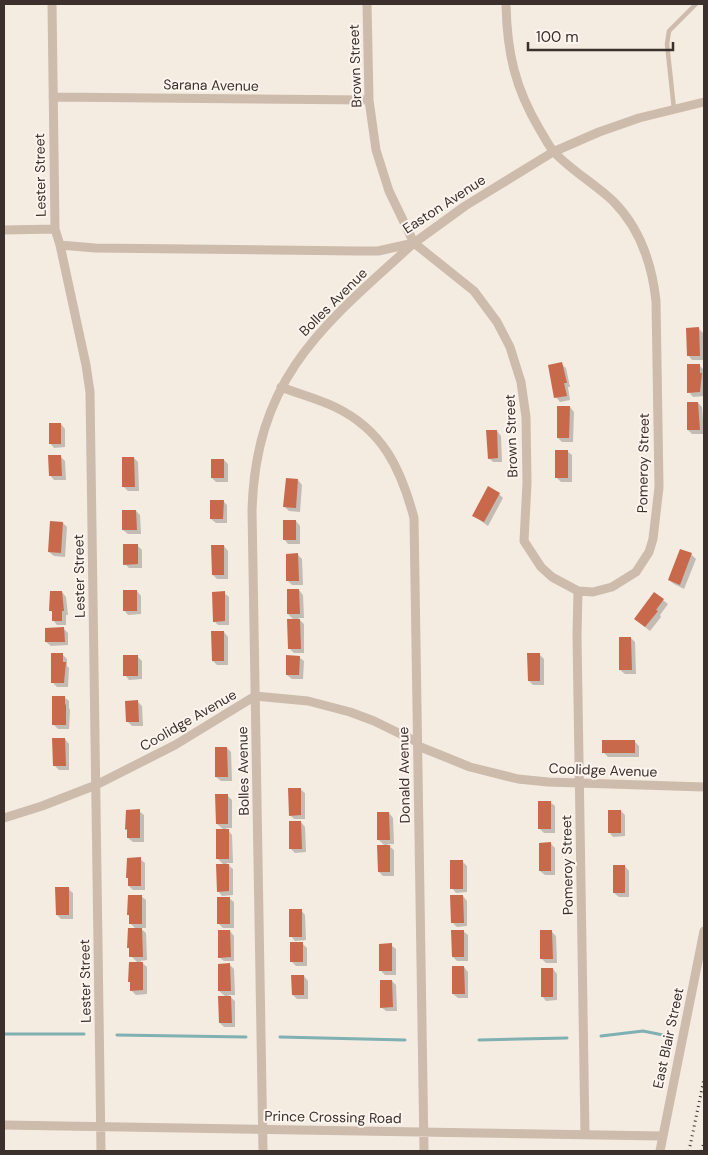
<svg xmlns="http://www.w3.org/2000/svg" width="708" height="1155" viewBox="0 0 708 1155" font-family="'DM Sans',sans-serif">
<rect width="100%" height="100%" fill="#f4ebe1"/>
<path fill="#0003" d="M699,329L703,333V360H692L688,355Z
M561,364L566,368L570,387H568L570,400L560,402L556,397Z
M699,365L704,370V396L693,397L689,392Z
M698,403L702,407L704,434H692L688,430Z
M570,407L574,412L573,442H562L558,438Z
M61,424L65,429V447L54,448L50,443Z
M497,431L501,436L502,462H493L489,458Z
M567,451L572,455V482H561L557,478Z
M61,457L65,461L66,480H54L50,475Z
M134,458L138,462L139,491H128L123,486Z
M224,460L228,464V482H216L212,478Z
M298,480L302,485L300,512L289,511L285,507Z
M499,494L503,498L488,526L474,516Z
M223,501L227,505V523H216L211,519Z
M136,511L140,515L141,534H128L123,530Z
M296,521L300,526V544H288L284,539Z
M63,523L67,527L65,557L54,556L49,552Z
M137,545L142,550V568H129L125,564Z
M224,546L228,551V579H217L213,575Z
M681,550L692,555L696,559L684,589L674,584L669,580Z
M298,555L302,559L303,585H292L288,581Z
M299,590L303,595L304,618H298L304,624V653H294L289,648L294,620L288,614Z
M137,591L141,596V614L128,615L124,610Z
M62,592L66,597L68,615H66V625H57L53,620V613L50,610Z
M224,593L229,597V625H218L214,621Z
M654,593L668,604L660,615L661,617L650,631L635,619Z
M64,629L68,633V645L51,646L46,642Z
M224,632L228,637V665H217L213,661Z
M631,638L635,642L636,674H625L620,670Z
M63,655L67,659V666L69,668L68,687H57L53,683Z
M540,655L544,659V685H533L529,681Z
M137,656L142,661V679L129,680L125,675Z
M299,657L304,661L303,679H292L287,675Z
M64,697L69,701V708L70,710L69,729H58L54,725Z
M137,701L142,706L143,726H132L128,722Z
M65,739L69,744V770H59L54,765Z
M635,742L639,746V757H608L603,752Z
M227,748L231,752L232,781H221L216,777Z
M300,789L305,793V819H294L290,815Z
M227,795L232,800V828H226L232,835L233,863H226L233,869V895L222,896L218,891L224,865L218,859L224,830L217,824Z
M550,802L555,806V833H544L540,829Z
M139,811L144,815V842H133L128,838V831L126,829Z
M621,811L625,815V836L613,837L609,832Z
M389,813L393,818L394,844H387L394,850V876H383L379,872L385,846L378,839Z
M301,822L305,827L306,852L295,853L290,848Z
M551,844L555,848V875H545L540,871Z
M140,859L145,863V890H133L129,886V879L127,877Z
M462,861L467,866V892L456,893L452,888Z
M625,866L629,871V897H619L614,893Z
M68,889L73,893V919H61L57,915Z
M141,896L146,900V928H140L146,933L147,960L140,961L147,967V994L136,995L131,990V983L129,981L138,963L131,956V950L128,947L136,929L130,923V917L128,914Z
M463,896L467,901V926L457,927L452,922Z
M229,898L234,902V928H223L219,924Z
M301,910L305,915L306,940L295,941L291,936Z
M230,931L234,936V961H224L219,957Z
M463,931L468,935V961H457L453,957Z
M552,932L556,936L557,963H546L541,958Z
M302,943L307,948V966H296L292,962Z
M391,945L396,949V975H385L381,971Z
M230,965L234,969L235,995H228L235,1001V1027H224L220,1023L226,997L219,991Z
M464,967L468,972V998H458L453,994Z
M553,969L557,974V1000L546,1001L542,996Z
M304,976L308,981V999H297L293,995Z
M392,981L396,985L397,1011H386L381,1007Z"/>
<g fill="none" stroke-linecap="round" stroke-linejoin="round">
<path stroke="#7fb0b2" stroke-width="3" d="M4,1034H84
M117,1035L246,1037
M601,1036L643,1031L663,1035
M280,1037L405,1040
M479,1040L567,1038"/>
</g>
<path fill="#c8694b" d="M699,327L700,356H687L686,328Z
M562,362L567,383H564L567,396L554,398L548,365Z
M687,364H700V373H702L700,392L687,393Z
M687,402H698L700,430H687Z
M557,406H570L569,438H557Z
M49,423H61V444H49Z
M486,430H497L498,458L488,459Z
M555,450H568V478H555Z
M48,455H61L62,476H49Z
M122,457H134L135,487H122Z
M211,459H224V478H211Z
M286,478L298,479L296,508L283,507Z
M488,486L500,493L484,522L472,516Z
M210,500H224L223,519H210Z
M122,510H136L137,530H122Z
M283,520H296V540H283Z
M50,521L63,522L61,553L48,552Z
M123,544H138V564L123,565Z
M211,545H224V575H212Z
M680,549L692,553L680,585L668,580Z
M298,553L299,581H286V554Z
M287,589H299L300,614H287Z
M123,590H137V611H123Z
M50,591H62L64,611H62V621H52V611H49Z
M225,591V621L213,622L212,592Z
M654,592L664,599L656,610L658,611L645,627L634,619Z
M287,619H300L301,649H288Z
M64,627L65,642H45V628Z
M211,631H224V661H212Z
M619,637H631L632,670H619Z
M51,653H63V662H66L64,683H51Z
M527,653H540V681H528Z
M123,655H138V676H123Z
M286,655L300,656L299,675H286Z
M52,696H65V705L66,704V725H52Z
M138,700L139,722H126L125,701Z
M52,738H65L66,766H53Z
M602,740H635V753H602Z
M215,747H227L228,777H215Z
M288,788H301V815L289,816Z
M215,794H228V824H216Z
M538,801H551V829H538Z
M140,809V838H127V829L125,830L126,810Z
M608,810H621V833H608Z
M377,812H389L390,840H377Z
M289,821H301L302,849H289Z
M216,829H229V859H216Z
M551,842V871H539V843Z
M377,845H390V872H378Z
M141,857V886H128V878H126L127,858Z
M450,860H463V889H450Z
M216,864H229V891L217,892Z
M613,865H625V893H613Z
M55,887H69V915H56Z
M128,895H142V924H129V915H127Z
M450,895H463L464,923H451Z
M217,897H230V924H217Z
M289,909H302V937H289Z
M128,928H142L143,957H129V948H127Z
M218,930H230L231,957L218,958Z
M451,930H464V957H452Z
M540,930H552L553,959H540Z
M290,942H303V962H290Z
M392,943V971H379V944Z
M129,962H143V990L130,991V982H128Z
M230,963L231,991H218V964Z
M452,966H464L465,994H452Z
M541,968H553V997H541Z
M291,975H304V995H292Z
M380,980H392L393,1007L380,1008Z
M218,996H231L232,1023H219Z"/>
<g fill="none" stroke-linecap="round" stroke-linejoin="round">
<path stroke="#cdbbac" stroke-width="4.5" d="M674,109L667,44L669,31L696,4"/>
<path stroke="#cdbbac" stroke-width="9" d="M52,4L55,229L60,245L86,365L90,392L101,1151
M367,4L369,100L376,150L389,191L414,243L474,291L497,322L510,347L521,382L526,417L527,483L524,541L541,567L552,577L578,591
M506,4C507,53 515,88 540,130C545,138 549,147 555,153C572,171 595,184 613,201C640,228 652,264 656,301L659,487L653,539L649,552L636,572L612,587L593,592L578,591
M53,97L369,100
M4,230L55,229
M60,245L95,248L357,251H378L414,243L465,206L553,152L599,132L639,118L704,102
M281,387C299,394 318,399 335,407C383,430 401,469 414,518L424,1151
M578,591L577,636L585,1134
M418,746L470,767L518,779L548,782L704,787
M4,818L42,806L96,785L175,745L255,696L308,701L350,712L374,721L417,742
M4,1125L663,1136
M263,1151L252,510C256,377 323,325 414,243
M660,1151L704,931"/>
<path stroke="#3b302b" stroke-width="3" stroke-dasharray="1 4" stroke-linecap="butt" d="M689,1151L704,1079
M702,1151L704,1141"/>
</g>
<g text-anchor="middle" stroke-width="4" stroke-linejoin="round" paint-order="stroke">
<g font-size="14" fill="#3b302b" stroke="#fbf5ee">
<text transform="translate(355 66) rotate(-92)" y="5">Brown Street</text>
<text transform="translate(211 85) rotate(1)" y="5">Sarana Avenue</text>
<text transform="translate(40 175) rotate(-91)" y="5">Lester Street</text>
<text transform="translate(444 204) rotate(-33)" y="5">Easton Avenue</text>
<text transform="translate(333 302) rotate(-45)" y="5">Bolles Avenue</text>
<text transform="translate(511 436) rotate(-92)" y="5">Brown Street</text>
<text transform="translate(643 463) rotate(-89)" y="5">Pomeroy Street</text>
<text transform="translate(79 576) rotate(-91)" y="5">Lester Street</text>
<text transform="translate(188 720) rotate(-30)" y="5">Coolidge Avenue</text>
<text transform="translate(603 770) rotate(2)" y="5">Coolidge Avenue</text>
<text transform="translate(243 771) rotate(-91)" y="5">Bolles Avenue</text>
<text transform="translate(404 775) rotate(-91)" y="5">Donald Avenue</text>
<text transform="translate(567 865) rotate(-91)" y="5">Pomeroy Street</text>
<text transform="translate(85 981) rotate(-91)" y="5">Lester Street</text>
<text transform="translate(668 1038) rotate(-78)" y="5">East Blair Street</text>
<text transform="translate(333 1117) rotate(1)" y="5">Prince Crossing Road</text>
</g>
</g>
<rect width="708" height="1155" fill="none" stroke="#3b302b" stroke-width="10"/>
<path d="M528 42v8h145v-8" fill="none" stroke="#3b302b" stroke-width="2.5"/>
<text x="536" y="42" font-size="15" fill="#3b302b" stroke="#fbf5ee" stroke-width="4" paint-order="stroke">100 m</text>
</svg>
